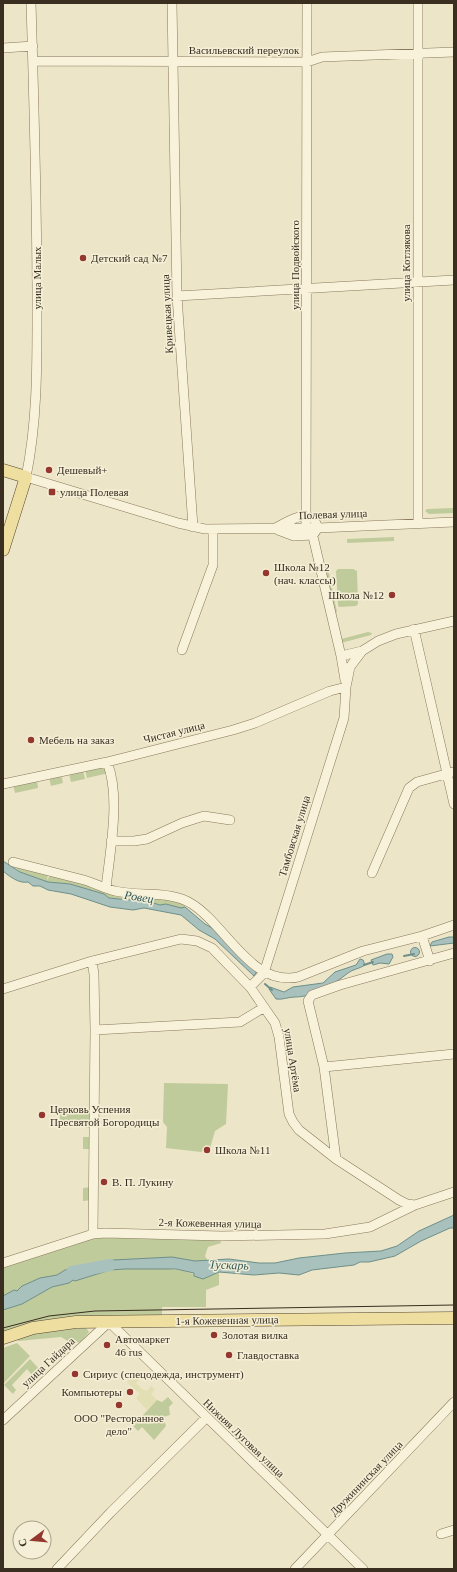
<svg xmlns="http://www.w3.org/2000/svg" width="457" height="1572" viewBox="0 0 457 1572" font-family="'Times New Roman',serif">
<rect width="100%" height="100%" fill="#ede5c7"/>
<path fill="#e2dfb4" d="M132,1373L139,1379L136,1383L142,1389L147,1391L151,1386L155,1389L151,1394L157,1400L147,1410L136,1398L140,1394L127,1382L130,1379L128,1377Z"/>
<path fill="#c0cb9b" d="M454,508V513L429,514L425,511L427,509Z
M394,537V541L347,543V539Z
M338,569H353L357,571L358,604L356,606L339,607L338,605L336,571Z
M326,571L329,573L337,612L334,615L325,576Z
M368,632L372,633L371,635L341,643V639Z
M105,767L109,773L87,778L85,769Z
M83,770L85,779L71,782L69,773Z
M61,774L63,783L51,786L49,777Z
M37,780L38,788L15,793L13,785Z
M14,866L48,873L47,880L51,874L184,902L185,907L181,909L166,904L160,905L150,902L109,898L104,894L70,884L48,882L20,872Z
M164,1083L228,1084L226,1124L215,1131L210,1148L201,1152L166,1148L167,1127L163,1122Z
M60,1113L90,1114L89,1128L60,1123Z
M83,1137H91V1147L89,1149H83Z
M92,1187V1200L83,1201V1188Z
M98,1237L220,1239L221,1243L208,1247L205,1256L208,1261H195L172,1257L133,1259L87,1269L66,1270L57,1275L40,1278L22,1286L17,1291L14,1290L3,1296V1267Z
M125,1269C150,1269 182,1265 203,1279L219,1272V1285L206,1290V1307H162V1316L3,1334V1310L22,1304L52,1287L69,1283L73,1279L75,1281L110,1270Z
M86,1328L89,1332L81,1342L71,1343L61,1337L18,1341V1339C39,1330 63,1329 86,1328Z
M17,1343L30,1356L4,1383L3,1348Z
M30,1359L40,1370L32,1375L27,1369L12,1385L16,1390L13,1394L4,1385Z
M168,1397L173,1403L169,1407L170,1415L163,1417L166,1426L154,1440L142,1427L138,1431L133,1426L157,1400L162,1402Z"/>
<path fill="#a8c1bc" stroke="#6e8f8a" d="M3,861L20,872L48,882L70,884L104,894L109,898L150,902L160,905L166,904L181,908L185,907L205,924L212,928L257,971L254,976L215,939L199,930L181,915L144,908L133,910L110,907L71,894L48,890L40,886H33L28,882C19,884 9,876 3,871Z
M449,937H454V943L430,946L432,942Z
M410.5 952a4.5 4.5 0 1 1 9 0a4.5 4.5 0 1 1-9 0Z
M387,954H392L393,957L389,964L380,963L373,965L371,960Z
M360,959L363,960L365,965C359,969 353,969 348,973C333,985 313,997 295,997C288,997 283,1000 276,999L269,989L270,987L284,992L293,987L323,983L335,972L356,965Z
M454,1215V1228H450L421,1241L395,1256L369,1262H360L354,1265L312,1270L299,1275L279,1273L254,1275L219,1272L203,1279L194,1276V1273L176,1269H125L110,1270L75,1281L73,1280L69,1283L52,1287L22,1304L3,1310V1296L14,1290L17,1291L22,1286L40,1278L57,1275L65,1270L78,1267L87,1269L96,1267L100,1262L113,1260L172,1257L195,1261L229,1259L259,1263H275L299,1258L345,1253L381,1251L397,1246L419,1231Z"/>
<g fill="none" stroke-linecap="round" stroke-linejoin="round">
<path stroke="#6e8f8a" stroke-width="2" d="M404,956L414,954
M364,965L373,962
M265,984L272,990"/>
<path stroke="#a8c1bc" stroke-width="12" d="M72,1272L110,1265"/>
<defs>
<path id="minor" d="M31,3C34,102 37,201 37,300C37,359 38,419 26,477L178,523L205,529L318,528L454,522
M172,3L177,296L193,527
M3,48L33,46
M33,61L307,62L322,57L454,52
M177,296L454,280
M418,523V3
M277,527C289,521 301,512 314,519L318,528L313,535L294,536L278,530
M306,528L307,3
M311,528L341,656L345,680
M414,629L454,804
M182,650L213,565V529
M341,656L362,651L378,641L396,634L454,621
M3,784L107,762L233,730L255,723L330,691L346,687
M111,841H134L147,839L182,823L204,816L230,820
M13,862C36,868 60,874 84,880C95,883 105,889 115,891C141,897 170,890 192,904C226,925 251,987 298,977L363,951L422,936L454,925
M372,873L409,788L417,782L453,772
M106,888C110,851 121,796 107,762
M422,936L430,961
M92,961L94,974L95,1030L93,1234
M250,987L264,973L344,718L346,687L350,667L362,651
M3,989L92,961L181,939L197,941L212,948L250,987L275,1023L279,1037L289,1114L293,1122L299,1130L336,1159L399,1200L407,1204L415,1205
M95,1030L240,1022L263,1008
M324,1067L454,1054
M336,1159L324,1067L308,1001L312,995L340,985L454,953
M3,1263L93,1234L105,1233L222,1236L325,1234L370,1227L415,1205L454,1192
M3,1420L109,1322L363,1569
M441,1534L454,1530
M57,1569L110,1513L206,1418
M295,1569L454,1402"/>
<path id="major" d="M3,470L26,477L3,550
M3,1338L33,1328L76,1322L454,1318"/>
</defs>
<use href="#minor" stroke="#88785d" stroke-width="10"/>
<use href="#major" stroke="#564631" stroke-width="13"/>
<use href="#minor" stroke="#f8f2da" stroke-width="9"/>
<use href="#major" stroke="#eedea0" stroke-width="12"/>
<path stroke="#392e20" stroke-width="1" d="M3,1328L49,1316L95,1311L454,1305"/>
</g>
<g fill="#94382f" stroke="#f4efd6" stroke-width="1.5">
<circle cx="83" cy="258" r="4"/>
<circle cx="49" cy="470" r="4"/>
<rect x="48" y="488" width="8" height="8" rx="2"/>
<circle cx="266" cy="573" r="4"/>
<circle cx="392" cy="595" r="4"/>
<circle cx="31" cy="740" r="4"/>
<circle cx="42" cy="1115" r="4"/>
<circle cx="207" cy="1150" r="4"/>
<circle cx="104" cy="1182" r="4"/>
<circle cx="214" cy="1335" r="4"/>
<circle cx="107" cy="1345" r="4"/>
<circle cx="229" cy="1355" r="4"/>
<circle cx="75" cy="1374" r="4"/>
<circle cx="130" cy="1392" r="4"/>
<circle cx="119" cy="1405" r="4"/>
</g>
<g text-anchor="middle" stroke-width="3" stroke-linejoin="round" paint-order="stroke">
<g font-size="11" fill="#392e20" stroke="#f4efd6">
<text x="244" y="54">Васильевский переулок</text>
<text transform="translate(406 263) rotate(-90)" y="4">улица Котлякова</text>
<text transform="translate(295 265) rotate(-90)" y="4">улица Подвойского</text>
<text transform="translate(37 278) rotate(-90)" y="4">улица Малых</text>
<text transform="translate(167 314) rotate(-93)" y="4">Кривецкая улица</text>
<text transform="translate(333 514) rotate(-2)" y="4">Полевая улица</text>
<text transform="translate(174 732) rotate(-14)" y="4">Чистая улица</text>
<text transform="translate(294 836) rotate(-73)" y="4">Тамбовская улица</text>
<text transform="translate(293 1060) rotate(81)" y="4">улица Артёма</text>
<text transform="translate(210 1223) rotate(1)" y="4">2-я Кожевенная улица</text>
<text transform="translate(227 1320) rotate(-1)" y="4">1-я Кожевенная улица</text>
<text transform="translate(48 1362) rotate(-43)" y="4">улица Гайдара</text>
<text transform="translate(244 1438) rotate(44)" y="4">Нижняя Луговая улица</text>
<text transform="translate(366 1478) rotate(-46)" y="4">Дружининская улица</text>
</g>
<g font-size="11" fill="#392e20" stroke="#f4efd6" text-anchor="start">
<text x="91" y="262">Детский сад №7</text>
<text x="57" y="474">Дешевый+</text>
<text x="60" y="496">улица Полевая</text>
<text x="274" y="571">Школа №12<tspan x="274" dy="13">(нач. классы)</tspan></text>
<text x="384" y="599" text-anchor="end">Школа №12</text>
<text x="39" y="744">Мебель на заказ</text>
<text x="50" y="1113">Церковь Успения<tspan x="50" dy="13">Пресвятой Богородицы</tspan></text>
<text x="215" y="1154">Школа №11</text>
<text x="112" y="1186">В. П. Лукину</text>
<text x="222" y="1339">Золотая вилка</text>
<text x="115" y="1343">Автомаркет<tspan x="115" dy="13">46 rus</tspan></text>
<text x="237" y="1359">Главдоставка</text>
<text x="83" y="1378">Сириус (спецодежда, инструмент)</text>
<text x="122" y="1396" text-anchor="end">Компьютеры</text>
<text x="119" y="1422" text-anchor="middle">ООО "Ресторанное<tspan x="119" dy="13">дело"</tspan></text>
</g>
<g font-size="12" font-style="italic" fill="#305658" stroke="#f4efd6">
<text transform="translate(139 897) rotate(9)" y="4">Ровец</text>
<text transform="translate(229 1265) rotate(2)" y="4">Тускарь</text>
</g>
</g>
<rect width="457" height="1572" fill="none" stroke="#392e20" stroke-width="8"/>
<g transform="translate(32 1540) rotate(254)"><circle r="19" fill="#f4efd6" stroke="#a9a28d"/>
<path d="M0-3L7 15L0 10L-7 15Z" fill="#94382f"/>
<text y="-6" font-size="11" font-weight="bold" text-anchor="middle" fill="#392e20">С</text>
</g>
</svg>
